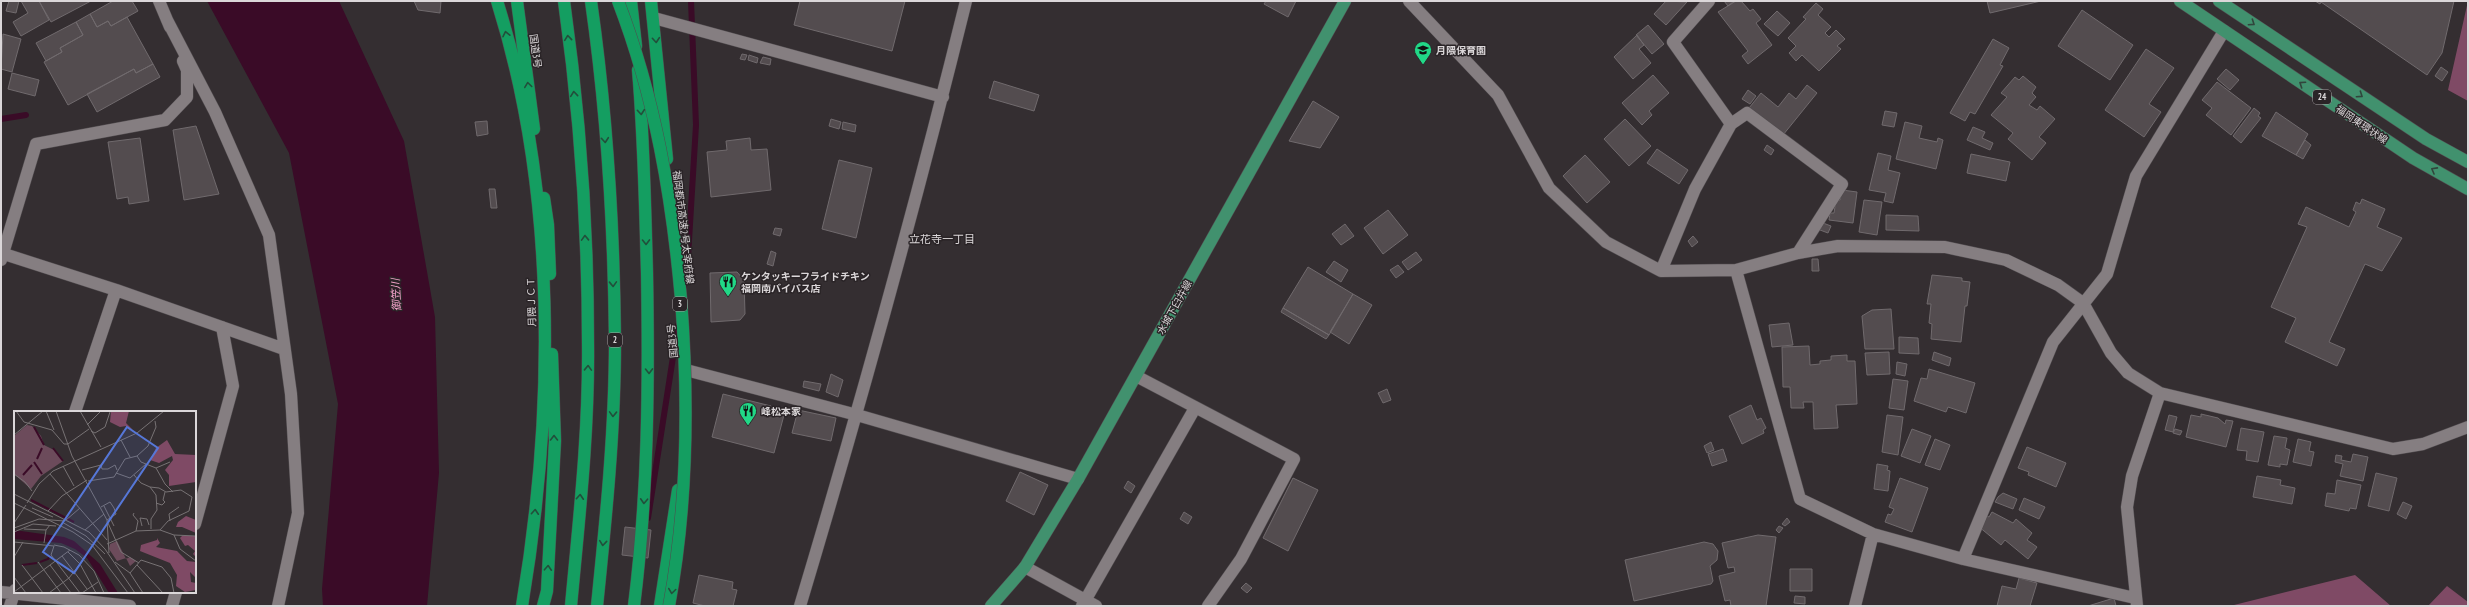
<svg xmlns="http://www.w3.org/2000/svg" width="2469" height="607" viewBox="0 0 2469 607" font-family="'PT Sans Narrow','Noto Sans JP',sans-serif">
<rect width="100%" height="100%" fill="#342e31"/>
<path fill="#7f4a65" d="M2468,1V101L2448,90Z
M2355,575L2391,606H2234V605Z
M2447,586L2468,602V606H2428Z"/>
<path fill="#3a0b27" d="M207,1H339L404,141L435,317L439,473L427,606H323L322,589L338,404L289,153Z"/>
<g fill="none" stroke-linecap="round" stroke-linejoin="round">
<path stroke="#3a0b27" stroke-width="6" d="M1,119L26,115
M684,286L688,257L696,125L691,1
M648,518L678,325"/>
</g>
<path fill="#534c4f" stroke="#706a6d" d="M9,1H19L16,13L6,11Z
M21,1H39L49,20L21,36L13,22L28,13Z
M39,1H91L51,22Z
M113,1H132L138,11L111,26L108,21L97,27L90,14Z
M414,1H441L440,13L418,10Z
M800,1H905L892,51L794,25Z
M1266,1H1296L1288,17L1264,4Z
M1666,1L1687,2L1666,25L1654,14Z
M1724,1H1734L1728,6Z
M1736,1H1741L1750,11L1753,9L1761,19L1756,23L1772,45L1748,64L1742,56L1748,51L1718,12Z
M1987,1H2041L1990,13Z
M2315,1H2454L2442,53L2427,75L2321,2L2320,4Z
M1816,3L1823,9L1818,15L1831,27L1825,33L1829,37L1836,30L1845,39L1837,46L1841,49L1819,71L1802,55L1796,61L1789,53L1796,46L1788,38L1806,19L1803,17Z
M2082,10L2133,45L2110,80L2058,46Z
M1777,11L1790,23L1778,36L1764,24Z
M90,14L97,27L108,21L111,26L127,17L153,64L136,73L134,69L68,105L44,62L62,52L60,48L83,35L76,22Z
M76,22L83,35L60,48L62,52L46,61L36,43Z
M1648,25L1664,44L1652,54L1636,35Z
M3,34L21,39L12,72L1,69Z
M1637,35L1644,45L1639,49L1651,63L1633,79L1614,57Z
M1993,39L2009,48L2000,65L2003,66L1975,114L1970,112L1965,121L1950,113Z
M2146,49L2174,68L2149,104L2161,112L2144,137L2105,110Z
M742,54L747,55L745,60L740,59Z
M749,55L758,58L757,63L748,60Z
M763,57L771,59L770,65L760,63Z
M153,64L160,77L97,112L87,94L134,69L136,73Z
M2441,67L2448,72L2442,81L2435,76Z
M2226,69L2239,80L2230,90L2217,79Z
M12,73L39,80L35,96L8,89Z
M1653,75L1669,93L1649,111L1652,115L1642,125L1622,103Z
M2023,76L2036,87L2032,93L2036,97L2029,105L2037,110L2040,106L2055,119L2039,137L2046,143L2032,160L2008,139L2013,133L1991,115L2007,97L2001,93L2015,77L2019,80Z
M994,81L1039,95L1034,111L989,98Z
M2217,82L2251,108L2231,135L2206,115L2212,108L2202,100Z
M1807,85L1817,93L1783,135L1749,108L1761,93L1778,107L1789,93L1796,99Z
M1748,90L1756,96L1750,104L1742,99Z
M1313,101L1339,117L1320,148L1289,141Z
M2254,108L2260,113L2258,116L2261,118L2241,143L2233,136Z
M1885,111L1897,113L1894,127L1882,125Z
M2276,112L2308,134L2296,155L2262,136Z
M831,119L841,122L839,129L829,126Z
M1625,119L1651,146L1629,166L1604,139Z
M487,121L488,134L477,136L475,122Z
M843,122L856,125L855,132L842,129Z
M1905,122L1922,126L1919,138L1937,142L1938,138L1943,140L1936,169L1896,159Z
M196,126L219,194L184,200L173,130Z
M1973,127L1985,132L1982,138L1993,143L1990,150L1967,140Z
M140,138L149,201L129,204L128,197L117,199L108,142Z
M750,138L751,150L767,149L771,190L711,197L707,152L727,150L726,141Z
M2305,140L2311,145L2303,159L2296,155Z
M1767,145L1774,150L1771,155L1764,150Z
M1657,149L1688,170L1679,184L1647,163Z
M1878,153L1891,156L1888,170L1900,173L1893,203L1884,201L1886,193L1869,190Z
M1971,154L2010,162L2006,181L1967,173Z
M1585,155L1610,182L1587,203L1563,176Z
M839,160L872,168L856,238L822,229Z
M489,189H495L497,208H491Z
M1842,190L1857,192L1853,223L1829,220L1830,213H1834L1836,200H1840Z
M2362,199L2385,209L2377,227L2402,238L2382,271L2365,264L2329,342L2345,349L2337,366L2285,342L2296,318L2271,307L2307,227L2298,224L2306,207L2349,227L2356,212L2353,210L2356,202L2360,204Z
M1864,200L1882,202L1877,235L1859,232Z
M1388,210L1408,235L1383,254L1364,228Z
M1886,215L1918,216L1919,231L1886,230Z
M1823,223L1831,226L1828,233L1820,230Z
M1345,224L1354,236L1341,245L1332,234Z
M775,228L782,229L780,236L773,234Z
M1693,236L1698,242L1692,247L1688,241Z
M771,251L776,253L773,266L767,264Z
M1416,252L1422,260L1408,270L1402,262Z
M1812,259H1818L1819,271H1812Z
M1334,261L1348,270L1341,282L1326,272Z
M1398,265L1404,272L1396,278L1390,270Z
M1308,267L1353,294L1329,335L1283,308Z
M737,272L744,280L745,314L740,320L711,322L710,273Z
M1932,275L1962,278V281L1970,282L1967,306H1965L1961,342L1931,339L1932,324L1929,323L1931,304H1927Z
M1353,294L1372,305L1349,344L1330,332Z
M1283,308L1329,335L1326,339L1281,312Z
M1891,309L1894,349H1865L1862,316L1872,310Z
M1789,323L1793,345L1772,347L1769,325Z
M1899,337L1918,338L1919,354L1899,353Z
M1809,346L1810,365L1820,364V361L1831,360V356L1847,355V361H1855L1857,404L1836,405L1838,428L1814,429L1813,402H1803L1804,408H1791L1790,387H1783L1782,347Z
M1889,352L1890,374L1867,375L1865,353Z
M1934,352L1951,358L1949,366L1932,360Z
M1897,362L1907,364L1905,376L1896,374Z
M1929,369L1975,383L1966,413L1948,407L1946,412L1914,401L1921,378L1927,379Z
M831,374L843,380L838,397L826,392Z
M1893,379L1908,381L1904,410L1889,408Z
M804,381L821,384L819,391L803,387Z
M1387,389L1391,400L1383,403L1378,393Z
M723,394L771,406L770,411L784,415L774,453L712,437Z
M1751,405L1757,420L1761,418L1766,428L1763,430L1764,433L1742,444L1729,416Z
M798,410L836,418L831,441L792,433Z
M2201,414L2218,418L2225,424L2226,420L2233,421L2226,447L2186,437L2191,415L2201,417Z
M1887,415L1903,417L1898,455L1882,452Z
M2169,415L2177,417L2173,432L2165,430Z
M2241,428L2264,432L2258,462L2246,460L2247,451L2237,450Z
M1912,429L1931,436L1920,463L1901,456Z
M2175,429L2182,431L2180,435L2173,433Z
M2274,436L2287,438L2285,448L2290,450L2287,465L2280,464V467L2268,465Z
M1935,439L1950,445L1940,470L1925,465Z
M2298,439L2311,442L2309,451L2314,452L2311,466L2293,462Z
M1711,442L1714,450L1707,453L1704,446Z
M2027,447L2066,463L2056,487L2028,475L2029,472L2018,468Z
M1723,449L1727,461L1712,466L1708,454Z
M2353,454L2368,457L2363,481L2340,476L2343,464L2335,462L2336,455L2342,456L2341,460L2351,462Z
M1877,464L1888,466L1887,470L1890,471L1888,491L1874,489Z
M1020,472L1048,485L1034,515L1006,501Z
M2376,473L2397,478L2389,511L2368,506Z
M2257,476L2281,480L2280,485L2295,488L2292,504L2253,497Z
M1293,478L1318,490L1288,551L1263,538Z
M1900,478L1928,488L1912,532L1885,522L1888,514L1891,515L1894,509L1889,507Z
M2337,480L2361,485L2356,509L2350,508L2349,511L2325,506L2327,493L2335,494Z
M1128,481L1135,486L1131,493L1124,488Z
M2003,493L2017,499L2013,509L1995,502L1998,497Z
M2024,498L2045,507L2039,519L2019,510Z
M2403,502L2412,506L2406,519L2397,514Z
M1184,512L1192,517L1188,524L1180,519Z
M1992,512L2013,523L2016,519L2032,533L2027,540L2037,547L2028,559L2005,540L2001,545L1978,526L1985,515L1989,517Z
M1787,518L1790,522L1785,526L1782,524Z
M1779,526L1783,528L1779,533L1776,530Z
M625,527L651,530L648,558L622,555Z
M1758,535L1776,537L1766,606H1731L1730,600L1725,601L1719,576L1735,572L1734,567L1728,568L1722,543Z
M1704,542L1713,544L1718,551L1717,560L1710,566L1713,581L1711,584L1634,601L1625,560Z
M1790,569H1812V591H1790Z
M699,575L733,582L732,589L737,590L733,606H705L693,603Z
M2019,578L2037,583L2030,606H1997L2002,586L2016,589Z
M1246,583L1252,588L1247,593L1241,588Z
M1795,596L1805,597V604L1794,603Z
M2114,598L2116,606H2088Z"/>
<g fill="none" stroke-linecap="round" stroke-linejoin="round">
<defs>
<path id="minor" d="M159,1L170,27
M1409,1L1498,95L1549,188L1606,242L1661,271L1736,270L1798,253L1838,246L1945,247L2006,260L2058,285L2083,303L2111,353L2128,373L2160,393L2393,449L2423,444L2468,427
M1709,1L1673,42L1731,124L1747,113L1842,184L1798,253
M654,18L943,97
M167,20L215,112L269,235L291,394L298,513L278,606
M1,253L116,290L284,349
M1,260L36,144L165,120L187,97V70L183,61
M1736,270L1800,499L1873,534L1963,559L2135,598
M1661,271L1695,189L1731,124
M686,370L857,415L1078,479
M1136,376L1294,459L1241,559L1208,606
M75,412L116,290
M195,524L233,386L222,327
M1963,559L2053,342L2107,274L2136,176L2224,31
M1025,567L1096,606
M1,592L130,606
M10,606L15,590
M172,606L176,592
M800,606C860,406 916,204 966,1
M1082,606L1195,408
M1855,606L1873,534
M2137,606L2127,507L2132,476L2160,393"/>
<path id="major" d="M2180,1L2413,158L2468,189
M2219,1L2426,139L2468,162
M991,606L1025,567L1078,479L1345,1"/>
<path id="highway" d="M497,1C557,192 555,410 522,606
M517,1L534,129
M564,1C580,114 588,230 588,344C589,432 579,519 571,606
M591,1C607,113 614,228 615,341C615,430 606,518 597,606
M631,1L636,46
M651,1L667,159
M544,198L548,225L550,274
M543,606L547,591L555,441L552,354
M634,606C648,494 649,386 647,273C645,205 644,138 638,70
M660,606L678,490"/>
</defs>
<use href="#minor" stroke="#514c4f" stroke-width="13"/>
<use href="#major" stroke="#514c4f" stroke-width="13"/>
<use href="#highway" stroke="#514c4f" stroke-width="13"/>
<use href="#minor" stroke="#857e81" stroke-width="12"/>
<use href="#major" stroke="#41916e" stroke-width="12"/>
<use href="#highway" stroke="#149e61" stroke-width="12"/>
<defs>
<path id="highway-bridge" d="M618,1C655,97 672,197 681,299C689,402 688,504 669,606"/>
</defs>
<use href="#highway-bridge" stroke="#514c4f" stroke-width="13" stroke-linecap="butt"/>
<use href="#highway-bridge" stroke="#149e61" stroke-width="12"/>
</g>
<defs><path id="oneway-chevron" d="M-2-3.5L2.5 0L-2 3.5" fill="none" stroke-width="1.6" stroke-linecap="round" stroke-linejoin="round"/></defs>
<g stroke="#31453c">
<use href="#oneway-chevron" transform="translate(2252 23) rotate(34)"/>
<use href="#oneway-chevron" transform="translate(2302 84) rotate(-146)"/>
<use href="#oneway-chevron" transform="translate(2360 95) rotate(34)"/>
<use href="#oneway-chevron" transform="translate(2434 170) rotate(-151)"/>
</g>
<g stroke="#224f3b">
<use href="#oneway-chevron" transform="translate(506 34) rotate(-102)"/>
<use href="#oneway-chevron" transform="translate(568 38) rotate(-96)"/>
<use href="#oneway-chevron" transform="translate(656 40) rotate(85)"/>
<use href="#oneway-chevron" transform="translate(528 85) rotate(-98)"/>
<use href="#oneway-chevron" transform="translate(574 94) rotate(-96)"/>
<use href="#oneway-chevron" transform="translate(641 112) rotate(85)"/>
<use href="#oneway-chevron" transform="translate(605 140) rotate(85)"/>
<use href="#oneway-chevron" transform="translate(585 238) rotate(-92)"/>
<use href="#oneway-chevron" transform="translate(646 242) rotate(89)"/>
<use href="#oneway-chevron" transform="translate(613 284) rotate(88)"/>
<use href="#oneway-chevron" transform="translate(588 368) rotate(-88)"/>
<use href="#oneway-chevron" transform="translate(649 371) rotate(89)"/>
<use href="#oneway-chevron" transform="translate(613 414) rotate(92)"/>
<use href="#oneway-chevron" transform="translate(554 438) rotate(-90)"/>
<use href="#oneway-chevron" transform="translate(580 497) rotate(-86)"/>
<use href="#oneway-chevron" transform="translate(644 501) rotate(93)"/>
<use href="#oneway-chevron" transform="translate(535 512) rotate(-86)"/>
<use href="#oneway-chevron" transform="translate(603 543) rotate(96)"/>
<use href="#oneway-chevron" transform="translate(548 568) rotate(-87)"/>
<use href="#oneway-chevron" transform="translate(672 591) rotate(98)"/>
</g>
<defs>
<symbol id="school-pin" viewBox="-11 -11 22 30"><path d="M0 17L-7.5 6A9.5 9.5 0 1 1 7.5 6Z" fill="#21d887" stroke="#2a2427"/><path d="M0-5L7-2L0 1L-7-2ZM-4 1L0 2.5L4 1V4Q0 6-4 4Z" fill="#111"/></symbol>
<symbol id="restaurant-pin" viewBox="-11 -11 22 30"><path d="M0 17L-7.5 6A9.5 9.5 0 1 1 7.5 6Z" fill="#21d887" stroke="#2a2427"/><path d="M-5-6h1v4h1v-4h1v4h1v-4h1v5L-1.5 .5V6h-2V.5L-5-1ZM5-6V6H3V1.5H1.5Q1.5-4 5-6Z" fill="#111"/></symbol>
</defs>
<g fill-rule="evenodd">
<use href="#school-pin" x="1413" y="40" width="20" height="27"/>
<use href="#restaurant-pin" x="718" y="272" width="20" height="27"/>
<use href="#restaurant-pin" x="738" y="401" width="20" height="27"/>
</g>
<g text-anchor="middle" stroke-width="3" stroke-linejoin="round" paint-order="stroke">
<g fill="#2a2427" stroke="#a6a1a4" stroke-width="1">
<rect x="2313" y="90" width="18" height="14" rx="3"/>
<rect x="673" y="297" width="14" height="14" rx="3"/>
<rect x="608" y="333" width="14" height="14" rx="3"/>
</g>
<g font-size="9" font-weight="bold" fill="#dbd7d9">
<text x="2322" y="100">24</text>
<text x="680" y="307">3</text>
<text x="615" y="343">2</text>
</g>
<g font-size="10" font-weight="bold" fill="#dbd7d9" stroke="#2a2427" text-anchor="start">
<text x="1436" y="54">月隈保育園</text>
<text x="741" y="280">ケンタッキーフライドチキン<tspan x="741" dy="12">福岡南バイパス店</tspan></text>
<text x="761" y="415">峰松本家</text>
</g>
<g font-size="10" fill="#dbd7d9" stroke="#2a2427">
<text transform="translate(536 51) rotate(82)" y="4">国道3号</text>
<text transform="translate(2362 124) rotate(34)" y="4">福岡東環状線</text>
<text transform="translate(684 227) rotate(83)" y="4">福岡都市高速2号太宰府線</text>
<text transform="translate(531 302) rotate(-92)" y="4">月隈ＪＣＴ</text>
<text transform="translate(1174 307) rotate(-61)" y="4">水城下臼井線</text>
<text transform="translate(672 341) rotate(-95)" y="4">国道3号</text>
</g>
<g font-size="11" fill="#dbd7d9" stroke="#2a2427">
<text x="942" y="243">立花寺一丁目</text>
</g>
<g font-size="11" font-style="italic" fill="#f8a5ce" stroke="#2a2427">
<text transform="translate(396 295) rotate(-93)" y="4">御笠川</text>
</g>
</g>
<g transform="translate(14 411)">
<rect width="182" height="182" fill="#342e31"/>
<path d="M13,14L18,15L27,25L30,34L42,40L49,50L27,65L17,78L0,63V25ZM103,130L112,148L116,146L122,150L116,155L112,147L103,150L95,138L96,133Z" fill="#6c4b5b"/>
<path d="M97,0H115L112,12L119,19L112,15L106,16L96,11ZM153,29L161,43L182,44V71L155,75V64L151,59L159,49L158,45L145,52L136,49L142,37ZM172,105L182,109V122L168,116H162L164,111ZM168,125H182V146L179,143L181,140L174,134L171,135L166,127ZM143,127L146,132L142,136L163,140L173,150L182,151V167L176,161L177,171L182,172V179L171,181L162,175L163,164L156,152L126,140L127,134L143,129Z" fill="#7f4a65"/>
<path d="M0,119L50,126L60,130L86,153L104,182H95L73,147L61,138L47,132L0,128Z" fill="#3a0b27"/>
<path fill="none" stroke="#3a0b27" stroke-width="2" d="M20,16L30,34M39,37L49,50M23,48L28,37M20,51L28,63M9,64L18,54M17,89L60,111M26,151L34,148L36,144M8,154L23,152"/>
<path fill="none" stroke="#777274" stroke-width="1" d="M2,0L10,11L38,19L50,33H54M32,0L40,19M42,0L58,45L93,109L95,142M66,0L87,36M73,14L87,0M77,20L81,22L91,16L96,1M0,24L29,0M107,29L116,46M54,33L75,18M123,45L127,51L142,57L151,73L159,81M49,55L60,75M142,57L156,51M68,59L87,54L88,58H94L101,54L103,59M102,62L116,67L132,53M0,63L11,71L18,80M36,63L93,129M120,64L127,72L136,76L145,77L152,81L167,79L178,86L175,100L154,110L146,119M74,70L100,66L111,48L123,45L134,35L142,16L141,10M136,76L142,84L143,99L137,108V118M0,83L75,121L91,138L121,182M0,92L59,121L78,134L114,182M13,92L25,73L39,60L123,22L150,0M142,92L148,94L151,91L149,89L151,81M90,95L100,115M87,96L96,91L100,97L102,103L93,109M18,97L39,106M34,100L48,85L73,69M120,102L119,104L124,110L122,120M52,109L66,97M156,110L155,103L165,96M48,111L72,125L91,143M0,112L12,94M94,112L107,141L125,152M128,115L126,107L133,108L135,114M0,117L25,108L50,110M10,118L32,119M71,119L90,103M0,121L19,113L42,115M160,124L182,125M0,131L40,135L37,144L66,182M30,132L32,119L36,114M93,133L122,120L146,119L160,124L166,138L182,150M40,134L50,136L65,144L80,160L90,182M48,145L73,178M0,146L9,131M69,150L66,153L82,182M24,151L47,182M101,151L116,162L129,182M8,154L29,182M36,154L57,182M123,154L149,182M116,162L127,149L148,156L157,167L160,182M0,166L12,182M0,181L56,139M35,182L55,167L66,153L54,141M68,182L84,171"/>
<path fill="#5677d8" fill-opacity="0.15" stroke="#5677d8" stroke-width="2" d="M113,16L144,37L60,162L29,141Z"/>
<rect width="182" height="182" fill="none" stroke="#dbd7d9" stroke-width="2"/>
</g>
<rect width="2469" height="607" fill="none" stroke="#dbd7d9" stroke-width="4"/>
</svg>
